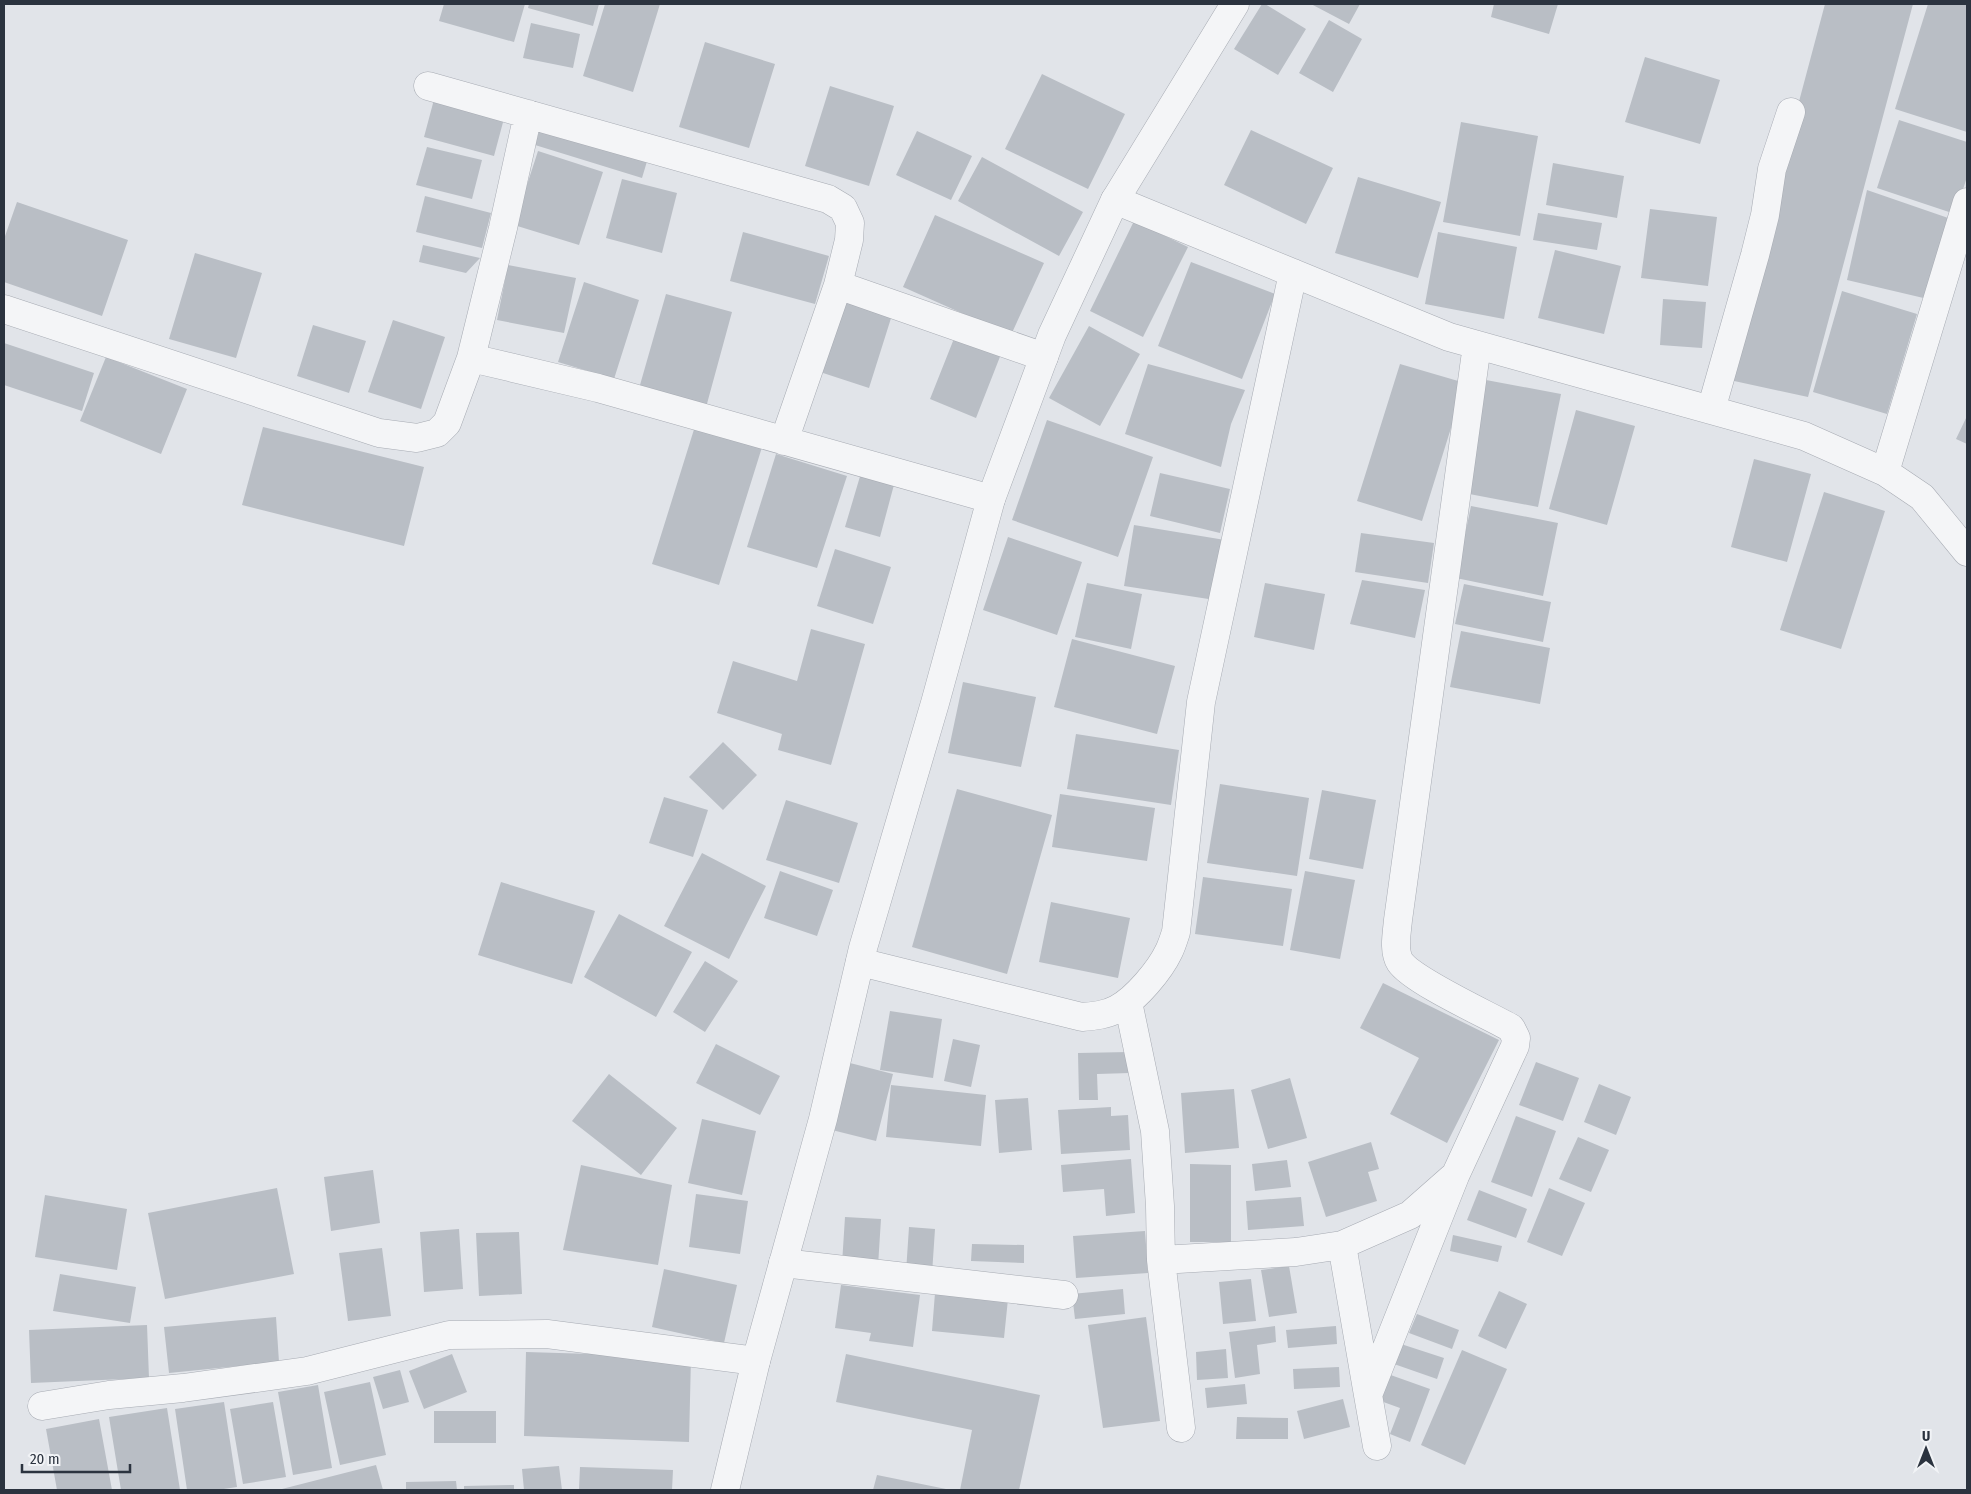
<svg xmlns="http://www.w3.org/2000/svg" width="1971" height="1494" viewBox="0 0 1971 1494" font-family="'Fira Sans Condensed',sans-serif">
<rect width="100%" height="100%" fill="#e1e4e9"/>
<path fill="#b9bec5" d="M444,4H525L514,42L439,21Z
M529,4H599L593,26L528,8Z
M605,4H660L633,92L583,76Z
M1262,4H1265L1306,29L1278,75L1234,49Z
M1311,4H1360L1349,24Z
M1494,4H1558L1549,34L1491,17Z
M1825,4H1913L1808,397L1725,379Z
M1928,4H1967V132L1895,109Z
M1329,20L1362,39L1333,92L1299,73Z
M531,23L580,34L573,68L523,58Z
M705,42L775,64L749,148L679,127Z
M1645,57L1720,80L1700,144L1625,122Z
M1042,74L1125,114L1088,189L1005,149Z
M830,86L894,106L869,186L805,166Z
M436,92L506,111L494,156L424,137Z
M1899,120L1967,142V177L1955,214L1877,188Z
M1461,122L1538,136L1520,236L1443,222Z
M541,125L648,158L642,178L535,145Z
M1251,130L1333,168L1306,224L1224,185Z
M917,131L972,156L951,200L896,175Z
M427,147L482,160L472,199L416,185Z
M538,151L603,172L579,245L514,225Z
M982,157L1083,212L1059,256L958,201Z
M1553,163L1624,176L1617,218L1546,205Z
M1358,177L1441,202L1418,278L1335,253Z
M622,179L677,193L662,253L606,238Z
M1867,190L1954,220L1932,300L1847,280Z
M425,196L491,213L482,248L416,232Z
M17,202L128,240L102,316L4,282V239Z
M1650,209L1717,217L1708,286L1641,278Z
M1538,213L1602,223L1597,250L1533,240Z
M935,215L1044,263L1011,335L903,287Z
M1134,221L1188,247L1143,337L1090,311Z
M743,232L829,256L815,304L730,281Z
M1438,232L1517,247L1504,319L1425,304Z
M423,245L480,258L466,273L419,262Z
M1555,250L1621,266L1604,334L1538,318Z
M195,253L262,273L236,358L169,339Z
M1191,262L1275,294L1242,379L1158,346Z
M508,265L576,278L564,333L497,320Z
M584,282L639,300L614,379L558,362Z
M1842,291L1917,314L1887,414L1813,392Z
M666,294L732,312L705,411L638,392Z
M1663,299L1706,302L1702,348L1660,345Z
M842,300L892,315L869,388L820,372Z
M393,320L445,337L421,409L368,392Z
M313,325L366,341L349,393L297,376Z
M1089,326L1140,354L1100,426L1049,398Z
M957,331L1003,349L976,418L930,399Z
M4,343L94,373L82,411L4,385Z
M106,357L187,389L161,454L80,421Z
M1148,364L1245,390L1231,424L1221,467L1125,434Z
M1400,364L1465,383L1422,521L1357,501Z
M1486,380L1561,394L1538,507L1464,493Z
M1576,410L1635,426L1607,525L1549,509Z
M1967,416V444L1956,439Z
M1047,420L1153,457L1118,557L1012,520Z
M696,423L763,444L719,585L652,564Z
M263,427L424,467L404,546L242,505Z
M776,454L847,476L817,568L747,547Z
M1754,459L1811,474L1787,562L1731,547Z
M861,473L895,481L880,537L845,527Z
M1160,473L1230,489L1220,533L1150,516Z
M1824,492L1885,511L1841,649L1780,630Z
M1471,506L1558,523L1543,596L1456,578Z
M1134,525L1225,540L1215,600L1124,586Z
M1361,533L1434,543L1428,583L1355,572Z
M1008,537L1082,562L1057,635L983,610Z
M835,549L891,567L873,624L817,606Z
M1362,580L1425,590L1415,638L1350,624Z
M1087,583L1142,594L1131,649L1075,637Z
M1265,583L1325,594L1314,650L1254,637Z
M1464,584L1551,602L1543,642L1455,624Z
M811,629L865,644L831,765L778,750L782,734L717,713L733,661L797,681Z
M1461,631L1550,648L1540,704L1450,687Z
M1072,639L1175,666L1157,734L1054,707Z
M963,682L1036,697L1021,767L948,753Z
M1076,734L1179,750L1171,805L1067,789Z
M723,742L757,775L723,810L689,777Z
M1220,784L1309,798L1297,876L1207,863Z
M957,789L1052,815L1007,974L912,947Z
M1322,790L1376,800L1363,869L1309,859Z
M1060,794L1155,808L1147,861L1052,847Z
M664,797L708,810L693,857L649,843Z
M786,800L858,823L839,883L766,860Z
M702,853L766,886L729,959L664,926Z
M780,871L833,890L817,936L764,918Z
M1305,871L1355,880L1340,959L1290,950Z
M1203,877L1292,889L1283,946L1195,934Z
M501,882L595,911L572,984L478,955Z
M1051,902L1130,918L1118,978L1039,962Z
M619,914L692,952L656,1017L584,977Z
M705,961L738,981L705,1032L673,1012Z
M1383,983L1499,1040L1447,1143L1390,1114L1419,1058L1360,1028Z
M890,1011L942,1019L933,1078L880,1070Z
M953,1039L980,1045L971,1087L944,1081Z
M716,1044L780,1076L760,1115L696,1083Z
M1129,1052L1130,1073L1097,1074L1098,1100H1079L1078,1053Z
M1536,1062L1579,1078L1563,1121L1519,1105Z
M850,1063L893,1074L876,1141L832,1130Z
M609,1074L677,1128L641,1175L572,1121Z
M1290,1078L1307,1138L1268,1149L1251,1090Z
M1599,1084L1631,1097L1616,1135L1584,1122Z
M891,1085L986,1095L981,1146L886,1137Z
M1234,1089L1239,1148L1185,1153L1181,1093Z
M1028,1098L1032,1150L999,1153L995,1100Z
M1111,1107V1116L1128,1115L1130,1150L1061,1154L1058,1110Z
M1516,1116L1556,1131L1532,1197L1491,1182Z
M702,1119L756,1131L742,1195L688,1183Z
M1578,1137L1609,1150L1591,1192L1559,1179Z
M1371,1142L1379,1169L1368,1172L1377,1201L1326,1217L1308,1162Z
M1131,1159L1135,1213L1106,1216L1104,1189L1063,1192L1061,1165Z
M1287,1160L1291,1187L1255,1191L1252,1164Z
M1190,1164L1231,1165V1242H1190Z
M581,1165L672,1185L658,1265L563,1250Z
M373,1170L380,1223L331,1231L324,1177Z
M277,1188L294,1274L165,1299L148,1213Z
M1549,1188L1585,1203L1562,1256L1527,1242Z
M1479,1190L1527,1209L1516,1238L1467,1220Z
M696,1194L748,1201L740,1254L689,1247Z
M45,1195L127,1209L117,1270L35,1257Z
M1301,1197L1304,1226L1248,1230L1246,1201Z
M845,1217L881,1219L878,1266L842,1264Z
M909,1227L935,1229L932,1274L906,1272Z
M459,1229L463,1289L424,1292L420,1232Z
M1145,1231L1148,1273L1076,1278L1073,1236Z
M519,1232L522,1294L479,1296L476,1233Z
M1453,1235L1502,1246L1498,1262L1450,1251Z
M972,1244L1024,1245V1263L971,1261Z
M382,1248L391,1316L348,1321L339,1253Z
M1289,1266L1297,1313L1269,1317L1261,1270Z
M664,1269L737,1285L724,1343L652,1327Z
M60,1274L136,1287L130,1323L53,1311Z
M1251,1279L1256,1321L1223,1324L1219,1282Z
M841,1285L920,1295L913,1347L869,1341L871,1333L835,1328Z
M1123,1289L1125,1314L1075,1319L1072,1294Z
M1499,1291L1527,1304L1506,1349L1478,1336Z
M935,1293L1008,1299L1004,1338L932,1331Z
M1417,1314L1459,1330L1452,1349L1409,1333Z
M276,1317L279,1362L169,1373L164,1327Z
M1146,1317L1160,1421L1103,1428L1088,1325Z
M147,1325L149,1378L31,1383L29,1330Z
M1275,1326L1276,1342L1257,1345L1260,1374L1235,1378L1229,1332Z
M1336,1326L1337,1344L1288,1348L1286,1330Z
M1401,1344L1444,1358L1437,1379L1394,1364Z
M1226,1349L1228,1378L1197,1380L1196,1352Z
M1462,1350L1507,1369L1465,1465L1421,1445Z
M526,1352L691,1357L689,1442L524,1436Z
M452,1354L467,1392L424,1409L409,1371Z
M846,1354L1040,1395L1019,1490H960L972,1430L836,1402Z
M1339,1367L1340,1387L1294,1389L1293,1369Z
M400,1370L409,1402L383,1409L373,1377Z
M1385,1373L1430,1389L1410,1442L1390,1434L1400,1408L1375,1399Z
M370,1382L386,1455L340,1465L324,1392Z
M1245,1384L1247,1404L1207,1408L1205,1388Z
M318,1385L332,1468L293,1475L278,1392Z
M1343,1399L1350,1427L1304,1439L1297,1411Z
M224,1402L237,1487L217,1490H187L175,1409Z
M273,1402L286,1477L243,1484L230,1409Z
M167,1408L180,1490H121L109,1417Z
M434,1411H496V1443H434Z
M1237,1417L1288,1418V1439H1236Z
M99,1419L112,1490H57L46,1429Z
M376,1465L383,1490H278Z
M559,1466L562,1490H524L522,1469Z
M580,1467L673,1470L672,1490H579Z
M877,1475L946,1489V1490H873Z
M456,1481L457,1490H406V1482Z
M514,1485V1490H464V1486Z"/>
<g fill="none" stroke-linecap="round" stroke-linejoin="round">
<defs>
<path id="minor" d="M428,86L828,199L843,208L850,223L849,240L838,285L784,441
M1115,200L1449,337L1804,436L1885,472L1922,497L1967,552
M838,285L1044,357
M4,309L379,433L417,438L437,433L447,423L471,358L598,388L991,499
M471,358L503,228L528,114
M1711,410L1755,255L1765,215L1772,169L1791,112
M1885,472L1967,202
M860,962L1082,1017C1094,1016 1106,1015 1117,1009C1136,999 1160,970 1169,951C1172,945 1174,938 1176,932L1201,702L1293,273
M1128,1002L1155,1131L1160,1206L1161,1260
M1342,1245L1368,1395
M783,1263L1064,1295
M42,1406L109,1395L183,1388L307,1371L449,1335L547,1334L756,1361
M1181,1428L1161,1260L1296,1252L1342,1245L1410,1215L1452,1178
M1377,1446L1368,1395L1455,1176L1515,1046L1516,1038L1511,1028C1488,1015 1413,981 1400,962C1393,951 1397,932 1398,920L1477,345"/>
<path id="tertiary" d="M725,1490L756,1361L823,1119L863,948L935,703L991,499L1052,335L1115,200L1235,4"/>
</defs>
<use href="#minor" stroke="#a7abb3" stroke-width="29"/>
<use href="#tertiary" stroke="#a7abb3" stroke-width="29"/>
<use href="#minor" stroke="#f4f5f7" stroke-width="28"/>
<use href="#tertiary" stroke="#f4f5f7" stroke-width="28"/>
</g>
<rect width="1971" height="1494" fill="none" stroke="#2b333f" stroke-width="10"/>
<g transform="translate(1926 1449)" stroke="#f1f3f6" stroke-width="4" paint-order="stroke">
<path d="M0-4L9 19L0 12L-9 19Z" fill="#2b333f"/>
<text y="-8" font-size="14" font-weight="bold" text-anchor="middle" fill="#2b333f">U</text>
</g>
<path d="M22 1464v8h108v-8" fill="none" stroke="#2b333f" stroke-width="2.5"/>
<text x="30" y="1464" font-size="15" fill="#2b333f" stroke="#f1f3f6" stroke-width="4" paint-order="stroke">20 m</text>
</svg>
